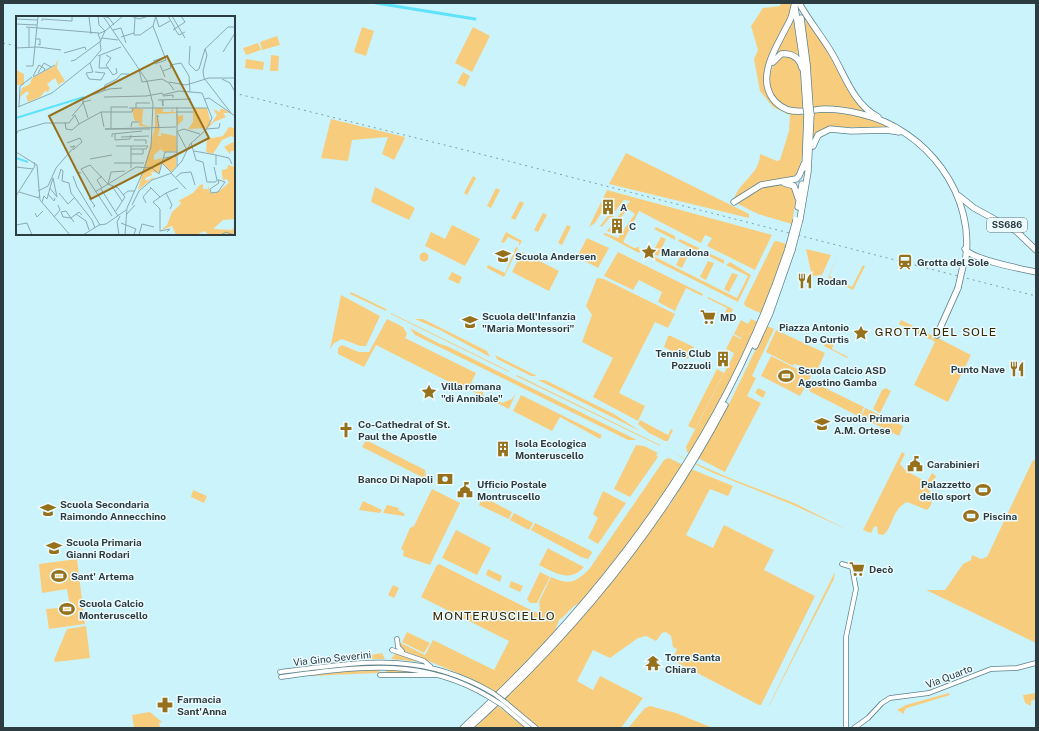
<svg xmlns="http://www.w3.org/2000/svg" width="1039" height="731" viewBox="0 0 1039 731" font-family="'Public Sans',sans-serif">
<rect width="100%" height="100%" fill="#cbf3fc"/>
<path fill="#f7cd7d" d="M781,3H791V12C780,41 753,69 770,100L799,115H804C804,128 805,169 794,177L761,182L734,199C739,182 760,174 760,154L777,161L780,160L789,131L790,115L773,107L760,91L754,59L758,50L751,26L763,8L780,6Z
M802,12L868,113L813,108L811,72Z
M794,15L801,60L784,52H777Z
M362,27L374,31L366,56L354,52Z
M473,27L490,36L472,72L455,63Z
M277,36L280,45L262,50L260,42Z
M258,43L261,50L246,55L243,48Z
M271,55L279,56L278,71H270Z
M790,56L800,66L805,109C801,109 796,109 792,108C766,104 764,73 779,57Z
M246,59L264,62L263,70L245,68Z
M463,72L470,76L465,87L457,83Z
M813,112C840,112 867,114 891,128C874,130 834,124 822,130C818,132 815,135 813,138Z
M331,119L405,137L404,140L394,160L382,154L388,137L352,140L348,161L321,158Z
M626,153L749,214V218L609,184Z
M473,176L476,178L467,195L464,193Z
M773,184L791,186L796,198L792,224L758,214L738,204L739,202L760,187Z
M375,187L415,208L409,220L371,202Z
M496,188L500,190L491,208L487,206Z
M607,190L772,235L755,270L707,246L712,238L705,235L701,243L639,211L623,242L634,248L639,247L641,250L639,253L603,234L605,233L618,238L635,214L628,209L621,217L624,221L619,219L610,229L615,234L607,231L630,201L624,200L612,215L614,217L612,219L610,217L602,227L600,226L610,213L611,209L615,204L609,200L602,209L603,210L595,223L589,227Z
M520,201L524,203L515,220L511,218Z
M543,213L547,215L538,232L534,230Z
M452,225L480,239L465,266L425,246L431,232L445,239Z
M567,225L571,227L562,245L558,243Z
M656,227L675,236V240L654,229Z
M506,232L522,241L519,246V242L508,237L504,243L501,242Z
M661,237L666,239L658,256L652,253Z
M587,238L609,248L598,268L577,257Z
M680,239L699,248V252L678,241Z
M776,241L787,244L762,314L745,306L744,303L774,242Z
M516,247L518,248L504,277L487,268L488,265L505,273Z
M684,249L690,251L682,268L676,265Z
M806,249L831,255L822,275L812,276Z
M704,251L724,260V264L703,253Z
M522,252L559,271L549,291L512,272Z
M618,252L703,294L702,296L686,288L675,311L658,302L662,292L639,280L633,290L604,276Z
M419.5 257a4.5 4.5 0 1 1 9 0a4.5 4.5 0 1 1-9 0Z
M651,255L737,298L748,276L726,265L730,262L751,275L738,302L650,258Z
M838,255L829,276L852,287L863,265L865,266L853,290L828,277Z
M708,261L714,263L706,280L700,277Z
M452,272L462,277L459,284L448,279Z
M732,273L738,275L729,292L724,289Z
M597,278L604,279L675,314L668,328L655,322L619,393L645,406L638,421L593,397L613,358L582,342L592,315L586,306Z
M351,292L386,309V311L350,294Z
M341,295L380,316L366,346H360L342,339L334,343L330,349Z
M708,297L733,309L730,316L725,313L727,308L707,298Z
M391,313L509,371V372L391,314Z
M387,319L403,327L407,334L405,338L476,373L471,383L482,388L484,397L468,389L467,391L376,345L364,367L338,354V348L342,345L359,352H369Z
M415,319H423L487,351L490,357L440,330Z
M751,319L758,322L727,390L690,454L687,452L686,447L732,358L734,353L726,349L733,335L741,339L745,330L741,338L734,334L741,320L748,324Z
M901,320L933,336L931,340L899,324Z
M767,326L774,329L752,376L756,378L747,396L761,403L725,472L698,458L730,402Z
M410,328L440,344L447,346L637,440H628L415,335Z
M776,330L825,353L815,375L801,366L794,364L793,366L766,352Z
M668,336H671L694,347L688,359L664,347Z
M934,336L971,355L948,402L914,385L935,342L932,340Z
M827,340L834,344L832,349L848,357L847,358L824,346Z
M495,355L537,376H531L497,359Z
M771,356L811,376L800,396L761,376Z
M717,369L724,373L695,429L688,426Z
M517,375L660,445V446L516,376Z
M538,380H545L614,414L640,431Z
M813,382L864,407L860,417L809,391Z
M758,388L766,392L763,398L755,393Z
M886,388L891,391L880,413L873,409L882,390Z
M516,393L509,409L493,401L496,400L502,403L512,399Z
M521,395L602,435L600,439L560,417L552,431L513,411Z
M865,408L903,426L899,436L861,417Z
M640,420L668,435L671,429L673,430L668,441H665L649,433L638,424Z
M366,440L425,470L426,479L362,447Z
M636,445L644,446L658,453L656,455L658,457L630,497L614,489Z
M902,452L905,454L900,464L906,471L927,482L932,473L936,476L929,490C932,498 934,504 927,510L907,502C890,511 893,529 883,535L878,534L877,526L874,527L871,533L863,530Z
M673,453L727,477L794,503L848,530L791,504L711,472Z
M669,458L683,465L660,498L655,508L613,564L580,603C571,606 567,615 559,620L555,631L497,693L472,679L402,650L399,642L425,655L433,640L494,670L509,641L421,597L437,565L439,564L537,613L540,608L539,602L551,577C569,586 577,582 590,568L664,460Z
M1033,460L1036,461V643L926,590H945L963,564L971,560L972,555L981,559L987,557Z
M691,469L733,486L728,496L710,489L686,535L713,548L724,525L774,550L764,570L815,596L761,705H759L674,661L671,662L677,649L673,647L671,636L666,632L662,633L656,641L646,636L638,638L610,658L593,650L577,681L593,690L600,676L643,698L621,728H540L505,699L553,649L594,602L659,515L670,505Z
M432,489L460,503L430,565L403,556L404,551L401,549L410,528L414,526Z
M193,490L207,496L204,503L191,497Z
M603,491L626,503L598,544L588,538L598,518L593,514Z
M483,497L512,512L509,519L479,505Z
M363,501L382,510L380,513L359,510Z
M387,505L399,508L398,510L405,514L404,516L383,513Z
M514,513L533,523L529,530L510,520Z
M535,523L591,551L592,553L588,559L581,557L531,530Z
M456,530L491,548L477,575L442,558Z
M548,548L551,550L584,567C570,583 555,573 539,565Z
M77,559L85,624L49,629L46,609L70,607L67,589L42,593L39,564Z
M488,569L502,576L500,582L486,575Z
M540,572L550,577L537,603H530L527,599Z
M835,572L834,579L769,706V705Z
M511,581L523,586L520,592L509,587Z
M393,585L399,588L394,598L388,595Z
M86,626L90,658L55,662L54,660L67,629Z
M407,632L430,643L424,653L402,642Z
M382,653L385,659H357L316,665Z
M395,654L401,655L422,662L391,659Z
M357,664C371,664 386,663 401,664C434,667 463,680 492,694L490,696C449,672 402,661 355,666C336,668 304,676 288,673Z
M381,669L378,673L306,676L356,670Z
M386,669L425,674L386,673Z
M949,693L950,695L907,708L904,711V714L897,710L906,705Z
M1036,693V699L1031,701V706L1025,703L1023,695Z
M498,706L526,728H474Z
M650,706L676,713L713,728H628L645,708Z
M150,712L162,722L159,723L160,728H134L132,715Z"/>
<g fill="none" stroke-linecap="round" stroke-linejoin="round">
<path stroke="#5fe2fb" stroke-width="3" d="M376,3L475,19"/>
<defs>
<path id="tertiary" d="M842,564L852,567L856,589L846,637V728
M397,639L398,647L402,651
M392,650L424,661L430,666
M280,672C360,662 420,650 493,693
M380,675H436
M281,677C356,667 421,656 489,697
M505,702L536,728
M502,705L529,728
M854,728L868,718L882,703L890,698L929,693L991,669L1017,668L1036,663"/>
<path id="trunk" d="M795,3C793,8 793,13 791,18C782,38 761,66 768,89C771,99 778,106 788,110C799,113 813,110 824,109C837,109 849,111 861,114C927,129 977,196 965,263
M799,3C808,19 820,34 830,50C845,74 852,103 878,117
M795,7L803,62L806,107
M801,18L807,64L810,107
M773,62L781,54C791,53 799,57 802,68
M813,146L818,135L830,129L851,131L887,130L899,132
M805,168L807,114
M784,183L794,186L798,198
M959,196L974,208L1016,231L1036,250
M734,202L761,185L796,179L799,176L804,164
M798,207L802,184
M800,219L808,172L811,114
M965,249C973,260 1022,269 1036,272
M937,335L958,288
M755,346L770,313L792,250
M463,728C607,595 726,436 788,249
M469,728C571,636 661,527 725,405"/>
</defs>
<use href="#tertiary" stroke="#5d828a" stroke-width="5.5"/>
<use href="#trunk" stroke="#5d828a" stroke-width="7"/>
<use href="#tertiary" stroke="#fff" stroke-width="4"/>
<use href="#trunk" stroke="#fff" stroke-width="5.5"/>
<path stroke="#819ea5" stroke-width="1" stroke-dasharray="2 4" stroke-linecap="butt" d="M3,43L17,46
M234,93L457,148L1036,296"/>
<defs>
<path id="tertiary-bridge" d="M493,693L505,702
M489,697L502,705"/>
<path id="trunk-bridge" d="M806,107L807,114
M810,107L811,114
M788,249L796,220
M792,250L800,219
M958,288L963,266"/>
</defs>
<use href="#tertiary-bridge" stroke="#5d828a" stroke-width="5.5" stroke-linecap="butt"/>
<use href="#trunk-bridge" stroke="#5d828a" stroke-width="7" stroke-linecap="butt"/>
<use href="#tertiary-bridge" stroke="#fff" stroke-width="4"/>
<use href="#trunk-bridge" stroke="#fff" stroke-width="5.5"/>
</g>
<defs>
<symbol id="building-bare" viewBox="-9 -9 18 18"><path d="M-4-6H4V6H1V3H-1V6H-4ZM-2.5-4.3h1.7v1.8h-1.7ZM.8-4.3h1.7v1.8H.8ZM-2.5-1h1.7V.8h-1.7ZM.8-1h1.7V.8H.8Z" fill="#96701a" stroke="#ebfbff" stroke-width="2.5" paint-order="stroke"/></symbol>
<symbol id="sight-bare" viewBox="-9 -9 18 18"><path d="M0-6L1.8-2.2L6-1.7L2.9 1.2L3.7 5.4L0 3.3L-3.7 5.4L-2.9 1.2L-6-1.7L-1.8-2.2Z" fill="#96701a" stroke="#ebfbff" stroke-width="2.5" paint-order="stroke"/></symbol>
<symbol id="school-bare" viewBox="-9 -9 18 18"><path d="M0-5L7-2L0 1L-7-2ZM-4 1L0 2.5L4 1V4Q0 6-4 4Z" fill="#96701a" stroke="#ebfbff" stroke-width="2.5" paint-order="stroke"/></symbol>
<symbol id="station-bare" viewBox="-9 -9 18 18"><path d="M-3-6H3Q5-6 5-4V2Q5 4 3 4L4.5 6H3L1.5 4h-3L-3 6H-4.5L-3 4Q-5 4-5 2V-4Q-5-6-3-6ZM-3.5-4v3h7v-3ZM-3.5 1v1.5H-2V1ZM2 1v1.5H3.5V1Z" fill="#96701a" stroke="#ebfbff" stroke-width="2.5" paint-order="stroke"/></symbol>
<symbol id="restaurant-bare" viewBox="-9 -9 18 18"><path d="M-5-6h1v4h1v-4h1v4h1v-4h1v5L-1.5 .5V6h-2V.5L-5-1ZM5-6V6H3V1.5H1.5Q1.5-4 5-6Z" fill="#96701a" stroke="#ebfbff" stroke-width="2.5" paint-order="stroke"/></symbol>
<symbol id="supermarket-bare" viewBox="-9 -9 18 18"><path d="M-6-5.5h2.5l.6 2H6L4.5 2H-2.5L-4.4-4H-6ZM-1.5 3.2a1.3 1.3 0 1 0 .1 0ZM3 3.2a1.3 1.3 0 1 0 .1 0Z" fill="#96701a" stroke="#ebfbff" stroke-width="2.5" paint-order="stroke"/></symbol>
<symbol id="stadium-bare" viewBox="-9 -9 18 18"><path d="M0-5a6.5 5 0 1 0 0 10a6.5 5 0 1 0 0-10ZM-3.5-1.8h7v3.6h-7Z" fill="#96701a" stroke="#ebfbff" stroke-width="2.5" paint-order="stroke"/></symbol>
<symbol id="church-bare" viewBox="-9 -9 18 18"><path d="M-1.2-6h2.4v3.5h3.3v2.4h-3.3V6h-2.4V-.1h-3.3v-2.4h3.3Z" fill="#96701a" stroke="#ebfbff" stroke-width="2.5" paint-order="stroke"/></symbol>
<symbol id="civic-bare" viewBox="-9 -9 18 18"><path d="M-.6-6.5H3V-4.5H.6V-3L4-1V1h2V6H-6V1h2V-1L-.6-3ZM-1.2 2.5V6h2.4V2.5Z" fill="#96701a" stroke="#ebfbff" stroke-width="2.5" paint-order="stroke"/></symbol>
<symbol id="bank-bare" viewBox="-9 -9 18 18"><path d="M-6-4H6V4H-6ZM0-2.3a2.3 2.3 0 1 0 0 4.6a2.3 2.3 0 1 0 0-4.6Z" fill="#96701a" stroke="#ebfbff" stroke-width="2.5" paint-order="stroke"/></symbol>
<symbol id="temple-bare" viewBox="-9 -9 18 18"><path d="M0-6L5-2H3V0L6.5 2.5H4V6H1.5V3h-3V6H-4V2.5H-6.5L-3 0V-2H-5Z" fill="#96701a" stroke="#ebfbff" stroke-width="2.5" paint-order="stroke"/></symbol>
<symbol id="pharmacy-bare" viewBox="-9 -9 18 18"><path d="M-2-6h4v4h4v4h-4v4h-4v-4h-4v-4h4Z" fill="#96701a" stroke="#ebfbff" stroke-width="2.5" paint-order="stroke"/></symbol>
</defs>
<g fill-rule="evenodd">
<use href="#building-bare" x="597" y="196" width="22" height="22"/>
<use href="#building-bare" x="606" y="215" width="22" height="22"/>
<use href="#sight-bare" x="638" y="241" width="22" height="22"/>
<use href="#school-bare" x="492" y="245" width="22" height="22"/>
<use href="#station-bare" x="894" y="251" width="22" height="22"/>
<use href="#restaurant-bare" x="794" y="270" width="22" height="22"/>
<use href="#supermarket-bare" x="697" y="306" width="22" height="22"/>
<use href="#school-bare" x="459" y="311" width="22" height="22"/>
<use href="#sight-bare" x="850" y="322" width="22" height="22"/>
<use href="#building-bare" x="712" y="348" width="22" height="22"/>
<use href="#restaurant-bare" x="1006" y="358" width="22" height="22"/>
<use href="#stadium-bare" x="775" y="365" width="22" height="22"/>
<use href="#sight-bare" x="418" y="381" width="22" height="22"/>
<use href="#school-bare" x="811" y="413" width="22" height="22"/>
<use href="#church-bare" x="335" y="419" width="22" height="22"/>
<use href="#building-bare" x="492" y="438" width="22" height="22"/>
<use href="#civic-bare" x="904" y="453" width="22" height="22"/>
<use href="#bank-bare" x="434" y="468" width="22" height="22"/>
<use href="#civic-bare" x="454" y="479" width="22" height="22"/>
<use href="#stadium-bare" x="972" y="479" width="22" height="22"/>
<use href="#school-bare" x="37" y="499" width="22" height="22"/>
<use href="#stadium-bare" x="960" y="505" width="22" height="22"/>
<use href="#school-bare" x="43" y="537" width="22" height="22"/>
<use href="#supermarket-bare" x="846" y="558" width="22" height="22"/>
<use href="#stadium-bare" x="48" y="565" width="22" height="22"/>
<use href="#stadium-bare" x="56" y="598" width="22" height="22"/>
<use href="#temple-bare" x="642" y="652" width="22" height="22"/>
<use href="#pharmacy-bare" x="154" y="694" width="22" height="22"/>
</g>
<g text-anchor="middle" stroke-width="3" stroke-linejoin="round" paint-order="stroke">
<rect fill="#ebfbff" stroke="#657579" stroke-width="1" x="987" y="218" width="40" height="14" rx="3"/>
<g font-size="9" font-weight="bold" fill="#2c3c40">
<text x="1007" y="228">SS686</text>
</g>
<g font-size="10" font-weight="bold" fill="#2c3c40" stroke="#ebfbff" text-anchor="start">
<text x="620" y="211">A</text>
<text x="629" y="230">C</text>
<text x="661" y="256">Maradona</text>
<text x="515" y="260">Scuola Andersen</text>
<text x="917" y="266">Grotta del Sole</text>
<text x="817" y="285">Rodan</text>
<text x="482" y="320">Scuola dell'Infanzia<tspan x="482" dy="12">"Maria Montessori"</tspan></text>
<text x="720" y="321">MD</text>
<text x="849" y="331" text-anchor="end">Piazza Antonio<tspan x="849" dy="12">De Curtis</tspan></text>
<text x="711" y="357" text-anchor="end">Tennis Club<tspan x="711" dy="12">Pozzuoli</tspan></text>
<text x="1005" y="373" text-anchor="end">Punto Nave</text>
<text x="798" y="374">Scuola Calcio ASD<tspan x="798" dy="12">Agostino Gamba</tspan></text>
<text x="441" y="390">Villa romana<tspan x="441" dy="12">"di Annibale"</tspan></text>
<text x="834" y="422">Scuola Primaria<tspan x="834" dy="12">A.M. Ortese</tspan></text>
<text x="358" y="428">Co-Cathedral of St.<tspan x="358" dy="12">Paul the Apostle</tspan></text>
<text x="515" y="447">Isola Ecologica<tspan x="515" dy="12">Monteruscello</tspan></text>
<text x="927" y="468">Carabinieri</text>
<text x="433" y="483" text-anchor="end">Banco Di Napoli</text>
<text x="477" y="488">Ufficio Postale<tspan x="477" dy="12">Montruscello</tspan></text>
<text x="971" y="488" text-anchor="end">Palazzetto<tspan x="971" dy="12">dello sport</tspan></text>
<text x="60" y="508">Scuola Secondaria<tspan x="60" dy="12">Raimondo Annecchino</tspan></text>
<text x="983" y="520">Piscina</text>
<text x="66" y="546">Scuola Primaria<tspan x="66" dy="12">Gianni Rodari</tspan></text>
<text x="869" y="573">Decò</text>
<text x="71" y="580">Sant' Artema</text>
<text x="79" y="607">Scuola Calcio<tspan x="79" dy="12">Monteruscello</tspan></text>
<text x="665" y="661">Torre Santa<tspan x="665" dy="12">Chiara</tspan></text>
<text x="177" y="703">Farmacia<tspan x="177" dy="12">Sant'Anna</tspan></text>
</g>
<g font-size="10" fill="#2c3c40" stroke="#ebfbff">
<text transform="translate(332 658) rotate(-6)" y="4">Via Gino Severini</text>
<text transform="translate(949 676) rotate(-21)" y="4">Via Quarto</text>
</g>
<g font-size="12" letter-spacing="1" fill="#382600" stroke="#ebfbff">
<text x="936" y="336">GROTTA DEL SOLE</text>
<text x="494" y="620">MONTERUSCIELLO</text>
</g>
</g>
<g transform="translate(16 16)">
<rect width="219" height="219" fill="#cbf3fc"/>
<path d="M42,43L41,52L49,65L43,68L44,72L39,62L31,68L34,72L32,76L29,75L24,81L12,86L10,80L13,78L11,75L3,82L6,72L14,68L16,62L39,50ZM0,54L8,58V69H0ZM117,92L127,93L126,108L134,111L123,110V105H119L117,100ZM139,92H147V96H155L157,92V96H160L162,100L167,99V104L161,110L160,97L141,98L140,96L144,112L142,120H145V117L160,120L161,135L147,136L145,133L138,139V144L146,142L143,157L135,156L136,159L129,162L130,165L140,160L122,174L139,111ZM177,92H191L195,108L201,99L197,93L204,96V93H207L214,97H207L210,101L198,106L192,112L172,113L177,106ZM219,110V122L215,120L206,124L197,138L190,136L191,123L207,120L213,111L218,112ZM219,125V135H215L214,138L208,131ZM160,141V151L155,156L146,147L147,143ZM212,149L219,151V203L207,204L197,213L217,214L216,212L219,213V219H192L189,215L180,219H160L156,210L145,214L151,209L156,196L164,189L165,186L162,185L177,177L184,169L187,168V173H192V169L194,177L202,176L213,167L211,163L207,164L206,158V154L211,153Z" fill="#f7cd7d"/>
<path fill="none" stroke="#5fe2fb" stroke-width="2" d="M0,102L68,81M0,142L12,146"/>
<path fill="none" stroke="#8baab1" stroke-width="1" d="M82,0L83,9L89,15M87,0L131,65L137,88L135,131L127,156L111,192L109,219M88,0L93,2L98,9M115,0L123,3L133,0M152,0L159,12M156,0L169,22M73,1L75,18M140,1L143,11L154,5M119,2L118,19H124L137,10M0,3L22,4M26,5V3L56,5V0M0,8L21,9M10,11L83,17M158,12L163,19L169,16M97,14L105,12L110,27M157,14L169,6L165,0M105,21L118,17M86,22L102,24M20,23H24V29L22,28M174,30L173,48L180,55L183,53L189,33L191,39L187,55L188,62L215,97M13,31V12M0,32L22,31L45,34M189,33L212,11H219M207,36L219,17M48,37L69,31L70,34M90,39L95,42L90,49L97,59L101,57L100,52M82,40L105,31M84,40L83,52H92M55,45L59,44L85,25L82,18L89,15M137,45L149,41M74,47L77,56L70,57L73,63L85,64L89,57L79,56M139,48L150,44L137,10L140,0M144,49L149,61M10,50H17L22,0M123,54L126,66L146,63L153,67L158,74M147,55L155,52L154,49L165,47L173,60L174,76M22,57L28,47L35,51M17,60L23,49L29,53L28,55M17,61L39,49M206,63L214,67L219,76M153,66L170,69L193,62H219M88,75L89,69L101,63L105,58H113M146,79L163,75L186,77L196,102L190,114L174,128L166,145L155,157M147,80L157,79V82M88,81L130,80L147,77M189,83L193,82L219,100M142,84L175,83M146,84L147,90V84M0,90V125M2,91L36,77L75,46L85,34L84,26L89,15L107,0M3,91L4,70L16,61M161,91V150M113,92H192M120,92V87H134M85,96L88,111M160,96H177M56,100L67,87V82L93,73L106,72M143,101L141,99L143,112M72,102L67,86L75,84M49,106L50,113L56,114L63,108M63,108L85,96H116L117,92M115,111L116,106H123M95,112V91H112M134,113H89L160,111M190,113L203,112L204,107M161,115L171,134M162,115L168,113L184,118M99,118V124L114,123L115,119M0,119L2,115L29,107H53L59,99L63,108M96,121V118L126,115M105,121L133,120M118,124H130V128M51,127L64,122L66,126L57,134M175,127L180,144L187,146L191,166H199L202,164H203L209,166L202,176L195,177L194,173L203,167L202,164M100,130H132M115,130V152M115,133H130L132,130M178,135L200,139V149M0,136L21,149L24,184L54,219M115,138H127V133M200,139L213,142L216,148M148,142L160,140M74,143L96,139M98,147H128M146,147L155,156M58,148L61,156L65,157M0,151L17,153M198,151L201,164M143,158L149,136H161M156,158L170,173M57,160L61,171L84,209M160,161L165,157L175,156L179,169M42,163L45,153L47,155L46,165L53,167L55,177L76,204L79,212M92,168L74,149L65,153L96,200M92,168L102,172L109,181L100,195M92,168L95,156L109,155M96,170L106,185M134,171L144,181M86,172L81,164L86,160M85,173L102,200M22,175L32,170L40,152L59,130L54,131M3,176L23,182V180M79,176L120,151L136,152L143,158M43,177L52,188L58,182M150,177L137,186L144,193V215L154,213L151,216M32,178L38,185L39,182M107,179L112,175H119M0,180L19,150L18,146M73,182L79,190L77,191M26,186L28,180L31,183L34,172L41,181L37,162L34,172M130,187L127,181L135,172M116,189L123,175L136,164L156,157M154,193L156,189L150,177L162,172M19,197L21,201L27,195M60,198L70,205L73,214M110,199L119,189M38,201L44,194L42,189M55,202L47,201L45,196L50,195L55,202M58,206L55,202L63,196L66,199M105,207L120,213L118,218M0,209L11,207L16,219M67,219L83,209L90,208L110,194M103,219L101,206L104,200M123,219L126,208L138,211M205,219L210,216L218,219"/>
<path fill="#96701a" fill-opacity="0.15" stroke="#96701a" stroke-width="2" d="M151,40L193,122L75,183L33,100Z"/>
<rect width="219" height="219" fill="none" stroke="#2c3c40" stroke-width="2"/>
</g>
<rect width="1039" height="731" fill="none" stroke="#2c3c40" stroke-width="8"/>
</svg>
